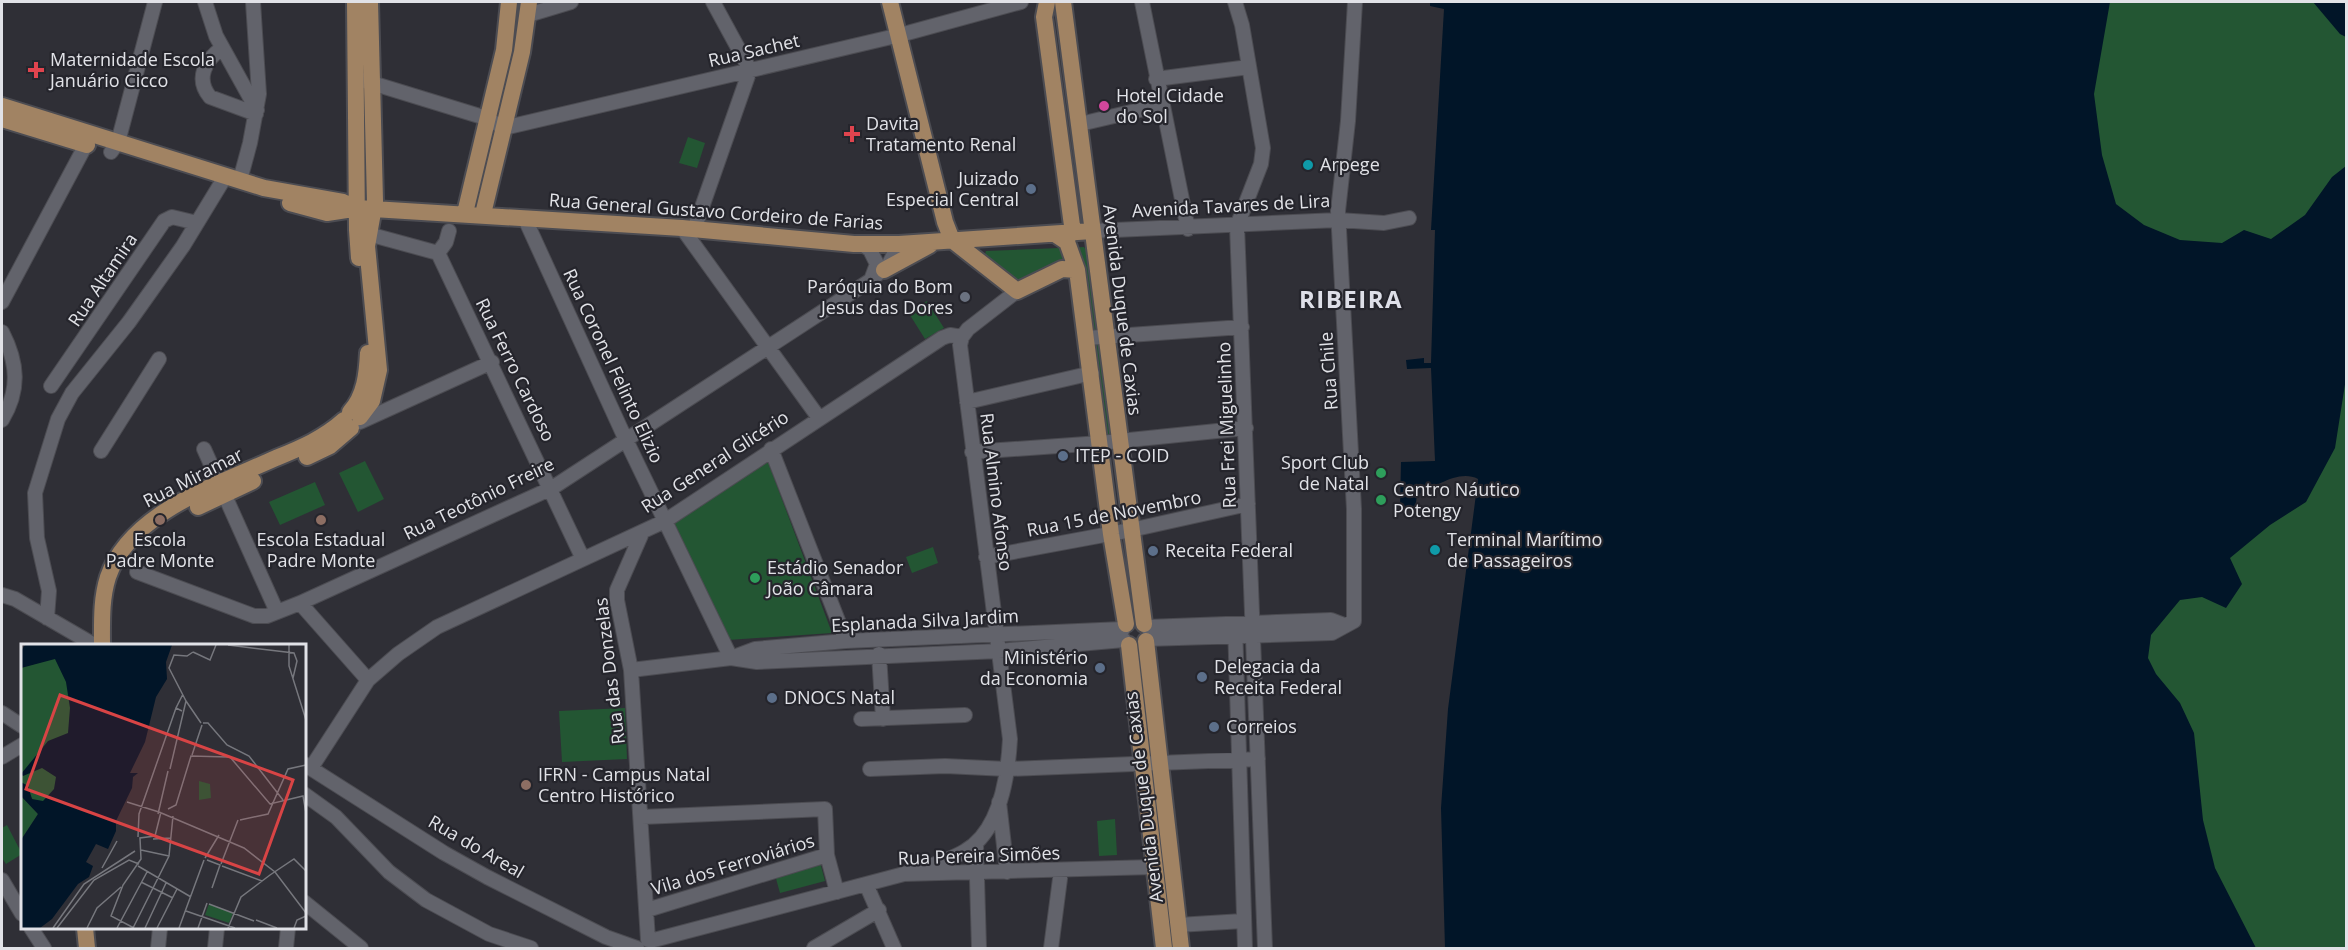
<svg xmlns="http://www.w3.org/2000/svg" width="2348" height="950" viewBox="0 0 2348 950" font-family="'Open Sans',sans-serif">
<rect width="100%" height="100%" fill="#2f2f36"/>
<path fill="#235633" d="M1978,2H2346V948H2077Z
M688,137L705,143L697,168L679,163Z
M1084,247L1089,254L1101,332H1092L1084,268L1027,281H1013L985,254L986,251Z
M927,301L944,328L925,339L908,312Z
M1093,344H1102L1115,436L1104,437Z
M365,461L384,499L358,512L339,473Z
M768,462L832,633L728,640L673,522Z
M315,482L325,505L280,525L269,502Z
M933,547L938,563L912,573L906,557Z
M625,708L627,759L562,762L559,711Z
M1115,819L1117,855L1099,856L1097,821Z
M7,825L22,854L6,864L2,858V828Z
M820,862L825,881L780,893L775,875Z"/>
<path fill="#011528" d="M1430,2H2110L2094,94L2102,155L2116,204L2144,225L2180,240L2222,243L2244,230L2271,239L2305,215L2332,177L2346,166V378L2335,448L2306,502L2270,525L2230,558L2242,584L2226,608L2202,597L2180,600L2151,635L2148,658L2156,674L2180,703L2194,733L2203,820L2215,868L2256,948H1445L1441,808L1448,709L1478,479C1459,469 1435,487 1417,495L1415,510L1400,509L1401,462L1435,461L1431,368L1407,369L1406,360L1424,358V363H1431L1435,230H1431L1444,9L1430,6Z
M2313,2H2346V37L2340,34Z"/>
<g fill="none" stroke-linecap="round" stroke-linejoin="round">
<defs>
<path id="minor" d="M205,2L216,36L257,110
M1142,2L1188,229
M1235,2L1242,25L1263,148L1261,164L1237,226L1265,948
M528,15L571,2
M222,48C205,60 195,79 210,97L256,114
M1156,79L1249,67
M362,80L486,118L504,128L900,35L1021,2
M1080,124L1161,105
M111,152L118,142L155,2
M240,180L250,143L259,94L253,2
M525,219L625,438L731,658
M682,228L819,418
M694,230L750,70L713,2
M449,231L446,242L438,253L583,559
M1092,231L1338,220L1384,223L1409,218
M361,232L438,253
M862,244L870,250L877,264L871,280
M2,302L90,137
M2,332C18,363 20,390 2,420
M1087,338L1242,327
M51,386L164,221L172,217L197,223
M967,402L1092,373
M360,422L492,362
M204,449L277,612
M771,449L846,641
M101,451L159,359
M972,452L1100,443L1246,428
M642,533L617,590V600L631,670L648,940
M986,557L1131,530L1248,504
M137,572L254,616H267L300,603L552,488L871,280L889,264L899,244
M2,595L15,599L96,646
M300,603L368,680
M47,618L49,591L37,538L35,493L58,419L72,393L129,322L183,246L225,177
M1235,624L1245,948
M1147,627L1331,620L1344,625
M1147,639L1332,633L1354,621V509L1338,211L1348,121L1355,2
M879,654L883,719
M731,658L757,662L999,651L1124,640
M631,670L731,658L755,649L846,641L1123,629
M2,713L22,726
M861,719L965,715
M2,757L22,745
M304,764L444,853L487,877L606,937L637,948
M311,768L368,680L398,654L437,627L665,521L942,338L950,335L962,337
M870,769L945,766L1007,769L1258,759
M304,794L336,817L389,872L426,900L489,934L531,948
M999,802L1007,872
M642,817L825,809L827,855
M976,844L979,948
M904,874C925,867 947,862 965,851C1000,831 1008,776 1010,739L960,345L962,337L968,329L1017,291
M2,880L22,914
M866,884L894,948
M304,902L361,948
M647,910L827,855L837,892
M1178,925L1243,921
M31,928L44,948
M650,941L904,874L1154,867
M158,948L160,928
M215,948L217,928
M286,948L288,928
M814,948L879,910
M1051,948L1061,871"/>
<path id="major" d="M355,2L357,230L359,258
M890,2L945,222L952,240L1017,291L1062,269L1077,270L1111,534L1126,624
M1047,2L1044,17L1073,233
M1063,2L1144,624
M2,106L264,188L343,202L357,208L682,228L854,244H899L1092,231
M2,119L87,145
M290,203L327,213L353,209
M465,213L504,50L509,2
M483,214L522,52L529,2
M1055,234L1067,242L1077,270
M884,270L930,245
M350,412C365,396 367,373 368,353
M360,417L372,401L379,370L367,246L375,201L370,2
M307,457L330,446L351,428
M198,507L253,481
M1146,641L1181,948
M1129,645L1164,948
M102,646C102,622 101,599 108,577C130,512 219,484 276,458C301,448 324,438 344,420
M85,928L87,948"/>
</defs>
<use href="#minor" stroke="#4c4c52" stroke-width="16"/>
<use href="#major" stroke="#4c4c52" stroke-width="20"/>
<use href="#minor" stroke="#62636b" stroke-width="14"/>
<use href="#major" stroke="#a18363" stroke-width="16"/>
</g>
<g fill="#e0444e" stroke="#25252c" stroke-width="2">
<path d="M33 61h6v6h6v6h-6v6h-6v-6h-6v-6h6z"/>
<path d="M849 125h6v6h6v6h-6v6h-6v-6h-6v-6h6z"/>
</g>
<circle fill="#d1479c" stroke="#25252c" stroke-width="2" cx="1104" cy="106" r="6"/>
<g fill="#0f9aa8" stroke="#25252c" stroke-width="2">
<circle cx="1308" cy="165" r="6"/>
<circle cx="1435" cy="550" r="6"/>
</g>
<g fill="#5c6f8a" stroke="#25252c" stroke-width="2">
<circle cx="1031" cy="189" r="6"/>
<circle cx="1063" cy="456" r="6"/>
<circle cx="1153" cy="551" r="6"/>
<circle cx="1100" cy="668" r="6"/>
<circle cx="1202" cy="677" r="6"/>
<circle cx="772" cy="698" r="6"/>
<circle cx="1214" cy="727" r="6"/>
</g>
<circle fill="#6b7280" stroke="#25252c" stroke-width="2" cx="965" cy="297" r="6"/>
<g fill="#2e9e5b" stroke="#25252c" stroke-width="2">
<circle cx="1381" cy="473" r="6"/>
<circle cx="1381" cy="500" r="6"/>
<circle cx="755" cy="578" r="6"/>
</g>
<g fill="#8d6e63" stroke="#25252c" stroke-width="2">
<circle cx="160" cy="520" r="6"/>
<circle cx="321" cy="520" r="6"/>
<circle cx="526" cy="785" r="6"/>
</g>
<g text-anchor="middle" stroke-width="4.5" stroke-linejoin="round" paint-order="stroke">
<g font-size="18" fill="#e1e2e7" stroke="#25252c">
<text transform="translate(754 51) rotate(-13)" y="6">Rua Sachet</text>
<text transform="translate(1231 206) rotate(-3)" y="6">Avenida Tavares de Lira</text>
<text transform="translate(716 212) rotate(4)" y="6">Rua General Gustavo Cordeiro de Farias</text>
<text transform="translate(103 280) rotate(-56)" y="6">Rua Altamira</text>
<text transform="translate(1122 310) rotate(83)" y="6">Avenida Duque de Caxias</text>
<text transform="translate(613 366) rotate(65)" y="6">Rua Coronel Felinto Elizio</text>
<text transform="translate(515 370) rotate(64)" y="6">Rua Ferro Cardoso</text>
<text transform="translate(1329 371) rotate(-94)" y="6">Rua Chile</text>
<text transform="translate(1227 425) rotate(-92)" y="6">Rua Frei Miguelinho</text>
<text transform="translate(715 462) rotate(-33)" y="6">Rua General Glicério</text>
<text transform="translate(193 478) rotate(-27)" y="6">Rua Miramar</text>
<text transform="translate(996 492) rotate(83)" y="6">Rua Almino Afonso</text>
<text transform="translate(479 499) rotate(-26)" y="6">Rua Teotônio Freire</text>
<text transform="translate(1114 514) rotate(-11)" y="6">Rua 15 de Novembro</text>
<text transform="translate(925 621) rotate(-3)" y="6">Esplanada Silva Jardim</text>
<text transform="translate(610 671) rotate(-97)" y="6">Rua das Donzelas</text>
<text transform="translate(1144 797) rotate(-97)" y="6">Avenida Duque de Caxias</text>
<text transform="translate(476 847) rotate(30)" y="6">Rua do Areal</text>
<text transform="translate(979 856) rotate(-2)" y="6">Rua Pereira Simões</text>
<text transform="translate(733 865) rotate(-17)" y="6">Vila dos Ferroviários</text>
</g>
<g font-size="18" fill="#e1e2e7" stroke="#25252c" text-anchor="start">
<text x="50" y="66">Maternidade Escola<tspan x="50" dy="21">Januário Cicco</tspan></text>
<text x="1116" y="102">Hotel Cidade<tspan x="1116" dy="21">do Sol</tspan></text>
<text x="866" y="130">Davita<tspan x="866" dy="21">Tratamento Renal</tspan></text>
<text x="1320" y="171">Arpege</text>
<text x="1019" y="185" text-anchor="end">Juizado<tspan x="1019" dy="21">Especial Central</tspan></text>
<text x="953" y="293" text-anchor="end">Paróquia do Bom<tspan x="953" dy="21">Jesus das Dores</tspan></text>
<text x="1075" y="462">ITEP - COID</text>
<text x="1369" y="469" text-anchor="end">Sport Club<tspan x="1369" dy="21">de Natal</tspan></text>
<text x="1393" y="496">Centro Náutico<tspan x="1393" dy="21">Potengy</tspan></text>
<text x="160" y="546" text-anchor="middle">Escola<tspan x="160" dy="21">Padre Monte</tspan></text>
<text x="321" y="546" text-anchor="middle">Escola Estadual<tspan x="321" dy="21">Padre Monte</tspan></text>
<text x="1447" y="546">Terminal Marítimo<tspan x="1447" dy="21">de Passageiros</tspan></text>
<text x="1165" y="557">Receita Federal</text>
<text x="767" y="574">Estádio Senador<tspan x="767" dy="21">João Câmara</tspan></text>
<text x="1088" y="664" text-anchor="end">Ministério<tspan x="1088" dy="21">da Economia</tspan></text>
<text x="1214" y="673">Delegacia da<tspan x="1214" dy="21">Receita Federal</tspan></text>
<text x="784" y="704">DNOCS Natal</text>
<text x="1226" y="733">Correios</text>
<text x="538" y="781">IFRN - Campus Natal<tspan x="538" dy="21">Centro Histórico</tspan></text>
</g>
<g font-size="24" font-weight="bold" letter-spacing="1.5" fill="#dedfe8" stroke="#25252c">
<text x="1351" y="308">RIBEIRA</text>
</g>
</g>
<g transform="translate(21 644)">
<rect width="285" height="285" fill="#2f2f36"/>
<path d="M39,12L54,72L27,172L0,142V24ZM178,137L189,140L190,154L178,156ZM0,152L17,170L0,196ZM188,260L212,269L208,279L184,271Z" fill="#235633"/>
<path d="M4,1H151L145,18L146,35L135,53L124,98L109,129H117L112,133L111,144L95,177V187L87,205L75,200L65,218L72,222L68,233L57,240L31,275L19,284H0V196L17,170L0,152V138L7,142L11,155L22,157L33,145L35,133L21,124L2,132L0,130L27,97L47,89L49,64L45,38L34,15L0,24V7Z" fill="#011528"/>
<path fill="none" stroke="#76777d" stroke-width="1.5" d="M207,1L273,9L276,17L272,34M268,1V22L285,76M172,8L189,16L195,1M165,57L180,79M161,67L155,64L162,50M182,79H187L206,101L228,112L262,156M171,111L181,81M209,113L249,160L282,152L285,169M149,125L165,57L148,24L153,11L166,12L172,8M106,158L138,168M147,165L155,161L170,112L207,113M138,168L223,204L254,228L285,269M137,170L147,127M219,176L247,170L267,125L285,121M117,193L118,170L155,64M132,195L150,194M120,206L148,212M184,214L198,191M186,216L199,221L191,244M200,220L217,176M117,222L170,253M201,222L241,237M81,224L96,197M120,238L152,254M188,260L233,277M165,267L214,284M235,276L256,284M32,284L63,240L114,207M36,284L73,236L108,216L118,220M66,284L76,264L100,243M96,284L126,228M112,284L148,212L152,172M113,284L90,272L102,241L120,215L119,194L134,192L140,168M124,284L145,239M136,284L156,245M158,284L183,216M177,284L186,259M207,284L220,253L249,231L273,215L285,227M273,284L276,276L285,272"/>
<path fill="#d84445" fill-opacity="0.15" stroke="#d84445" stroke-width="3" d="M39,51L272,136L238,230L5,145Z"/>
<rect width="285" height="285" fill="none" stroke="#e1e2e7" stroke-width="3"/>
</g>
<rect width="2348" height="950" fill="none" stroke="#e1e2e7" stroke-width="6"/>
</svg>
